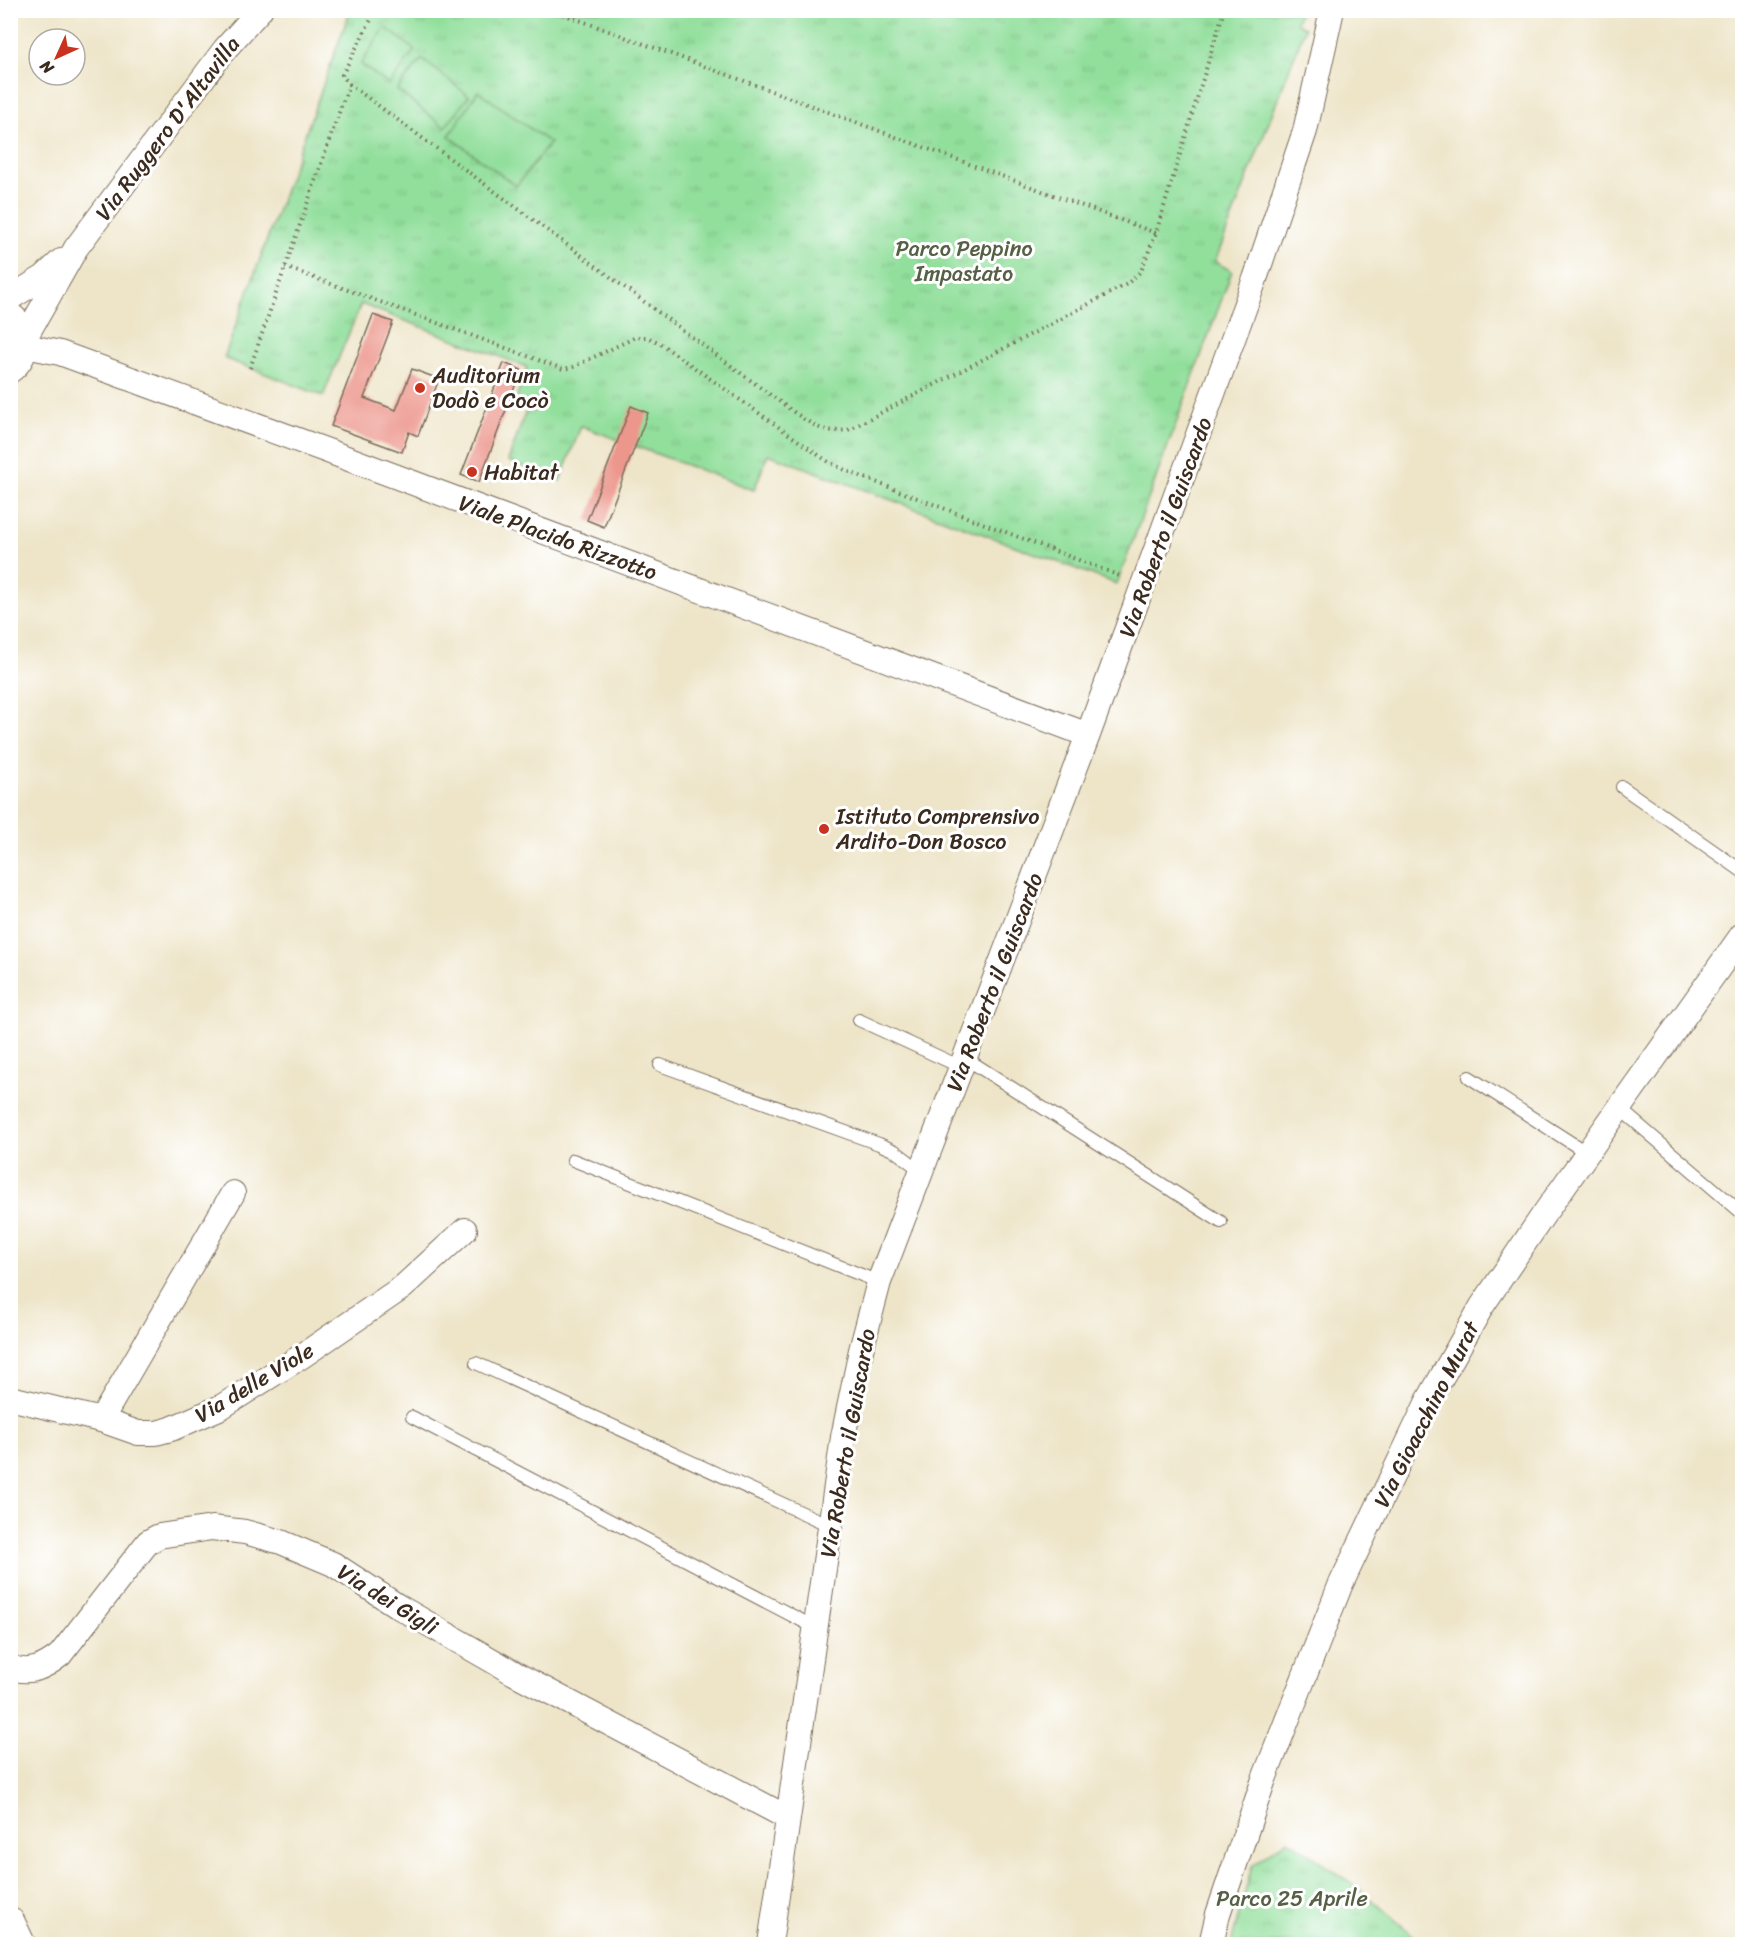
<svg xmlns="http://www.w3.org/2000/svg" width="1753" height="1955" viewBox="0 0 1753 1955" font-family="Sriracha,sans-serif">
<defs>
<pattern id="grass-tufts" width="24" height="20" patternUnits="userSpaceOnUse" patternTransform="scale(1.5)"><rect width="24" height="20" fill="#92df9c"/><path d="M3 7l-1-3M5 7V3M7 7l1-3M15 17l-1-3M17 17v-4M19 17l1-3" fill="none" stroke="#7fc086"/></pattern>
</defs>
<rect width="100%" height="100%" fill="#fff"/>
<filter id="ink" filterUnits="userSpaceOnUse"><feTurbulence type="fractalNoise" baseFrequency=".0167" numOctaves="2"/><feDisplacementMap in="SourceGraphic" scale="12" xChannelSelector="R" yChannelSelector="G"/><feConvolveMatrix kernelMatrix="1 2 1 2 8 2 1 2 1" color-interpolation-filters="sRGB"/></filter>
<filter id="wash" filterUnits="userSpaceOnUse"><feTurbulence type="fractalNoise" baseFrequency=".008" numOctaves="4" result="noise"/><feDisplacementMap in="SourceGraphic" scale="24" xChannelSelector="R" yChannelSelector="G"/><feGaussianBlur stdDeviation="1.35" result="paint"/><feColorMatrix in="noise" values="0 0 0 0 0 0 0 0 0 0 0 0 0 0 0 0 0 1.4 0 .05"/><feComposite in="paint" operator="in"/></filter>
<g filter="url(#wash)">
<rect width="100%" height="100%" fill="#eee5c9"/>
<path fill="url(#grass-tufts)" stroke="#66845d" stroke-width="1.5" d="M350,11H1301L1296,22L1305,28L1215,262L1232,271L1117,584L768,454L754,490L581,426L560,481L508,461L528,406L515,401L527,367L361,304L323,396L224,358Z
M1288,1839L1357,1887L1423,1944H1231L1252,1866Z"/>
<path fill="#92df9c" stroke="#66845d" stroke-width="1.5" d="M385,27L415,50L389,85L361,64Z
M422,59L469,96L445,127L397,90Z
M478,91L550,143L516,186L449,136Z"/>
<g id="blocks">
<path fill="#ec968c" d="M373,315L393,322L364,398L396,410L412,369L439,379L418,436L409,432L402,452L331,426Z
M504,363L521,370L479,482L461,475Z
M631,406L648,413L604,527L587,520Z"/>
</g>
</g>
<g filter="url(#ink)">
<use href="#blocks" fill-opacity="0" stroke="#7a6b5a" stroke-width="1.5"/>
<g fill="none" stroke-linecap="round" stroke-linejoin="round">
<defs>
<path id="service" d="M1622,787L1742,871
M859,1020L961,1067
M965,1058L1221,1222
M660,1065L879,1144L895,1151L920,1170
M1469,1077L1587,1153
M1619,1108L1742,1213
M573,1160L879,1282
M476,1363L831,1526
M412,1417L816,1628"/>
<path id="minor" d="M10,298L44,277L61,261
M10,314C30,329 31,356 10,371
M26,336L76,248L225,49L260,10
M26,346L60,353L325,450L1088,735
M10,1398L101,1420L138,1433H156L171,1429L221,1407L302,1356L403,1287L465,1230
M101,1420L233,1193
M10,1667C30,1675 45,1667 60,1655L148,1542L159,1536L212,1528L245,1532L281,1542L333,1564L399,1607L514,1673L788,1818
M770,1944L843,1437L861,1350L879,1282L1088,735L1255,279L1305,131L1332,10
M1211,1944L1218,1914L1264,1779L1340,1586L1428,1401L1482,1306L1544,1214L1742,935"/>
<path id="tertiary" d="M10,1923L20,1944"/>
</defs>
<use href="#service" stroke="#7a6b5a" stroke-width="14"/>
<use href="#minor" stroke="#7a6b5a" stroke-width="26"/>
<use href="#tertiary" stroke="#7a6b5a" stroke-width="32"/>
<path stroke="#7a6b5a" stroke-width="4" stroke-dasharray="1.5 4.5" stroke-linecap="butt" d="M552,10L1156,233
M349,84L795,413C817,427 821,433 848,430L1127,284L1141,271L1156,233L1224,10
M285,267L563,369L573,367L636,337H647L658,342L827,461L847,471L1120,576
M250,368L349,84L342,75L376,10"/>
<use href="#service" stroke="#fff" stroke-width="12"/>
<use href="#minor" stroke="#fff" stroke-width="24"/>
<use href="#tertiary" stroke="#fff" stroke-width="30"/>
</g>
</g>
<g fill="#c8321e" stroke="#fff" stroke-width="2">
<circle cx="420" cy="388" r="6"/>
<circle cx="472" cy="472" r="6"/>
<circle cx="824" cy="829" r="6"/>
</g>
<g text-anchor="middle" stroke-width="6" stroke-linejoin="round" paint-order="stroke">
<g font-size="22" fill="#3b2a1e" stroke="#fff">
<text transform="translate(167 128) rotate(-53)" y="8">Via Ruggero D'Altavilla</text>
<text transform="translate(1165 527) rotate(-70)" y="8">Via Roberto il Guiscardo</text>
<text transform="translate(558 537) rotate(20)" y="8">Viale Placido Rizzotto</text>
<text transform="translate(994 982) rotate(-69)" y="8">Via Roberto il Guiscardo</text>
<text transform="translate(254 1382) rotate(-31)" y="8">Via delle Viole</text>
<text transform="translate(1426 1414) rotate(-63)" y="8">Via Gioacchino Murat</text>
<text transform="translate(847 1443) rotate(-80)" y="8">Via Roberto il Guiscardo</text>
<text transform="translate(388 1599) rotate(32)" y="8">Via dei Gigli</text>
</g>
<g font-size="22" fill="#556044" stroke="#fff">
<text x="964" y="256">Parco Peppino<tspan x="964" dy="25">Impastato</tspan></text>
<text x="1292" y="1906">Parco 25 Aprile</text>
</g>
<g font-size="22" fill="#3b2a1e" stroke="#fff" text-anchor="start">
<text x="432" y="383">Auditorium<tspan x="432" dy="25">Dodò e Cocò</tspan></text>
<text x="484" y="480">Habitat</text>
<text x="836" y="824">Istituto Comprensivo<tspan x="836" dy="25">Ardito-Don Bosco</tspan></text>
</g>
</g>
<rect width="1753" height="1955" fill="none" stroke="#fff" stroke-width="36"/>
<g transform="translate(57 57) rotate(225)"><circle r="28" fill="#ffffff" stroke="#b1aaa5" stroke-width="1.5"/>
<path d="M0-4.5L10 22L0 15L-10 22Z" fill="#c8321e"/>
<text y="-9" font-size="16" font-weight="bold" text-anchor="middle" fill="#3b2a1e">N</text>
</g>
</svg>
